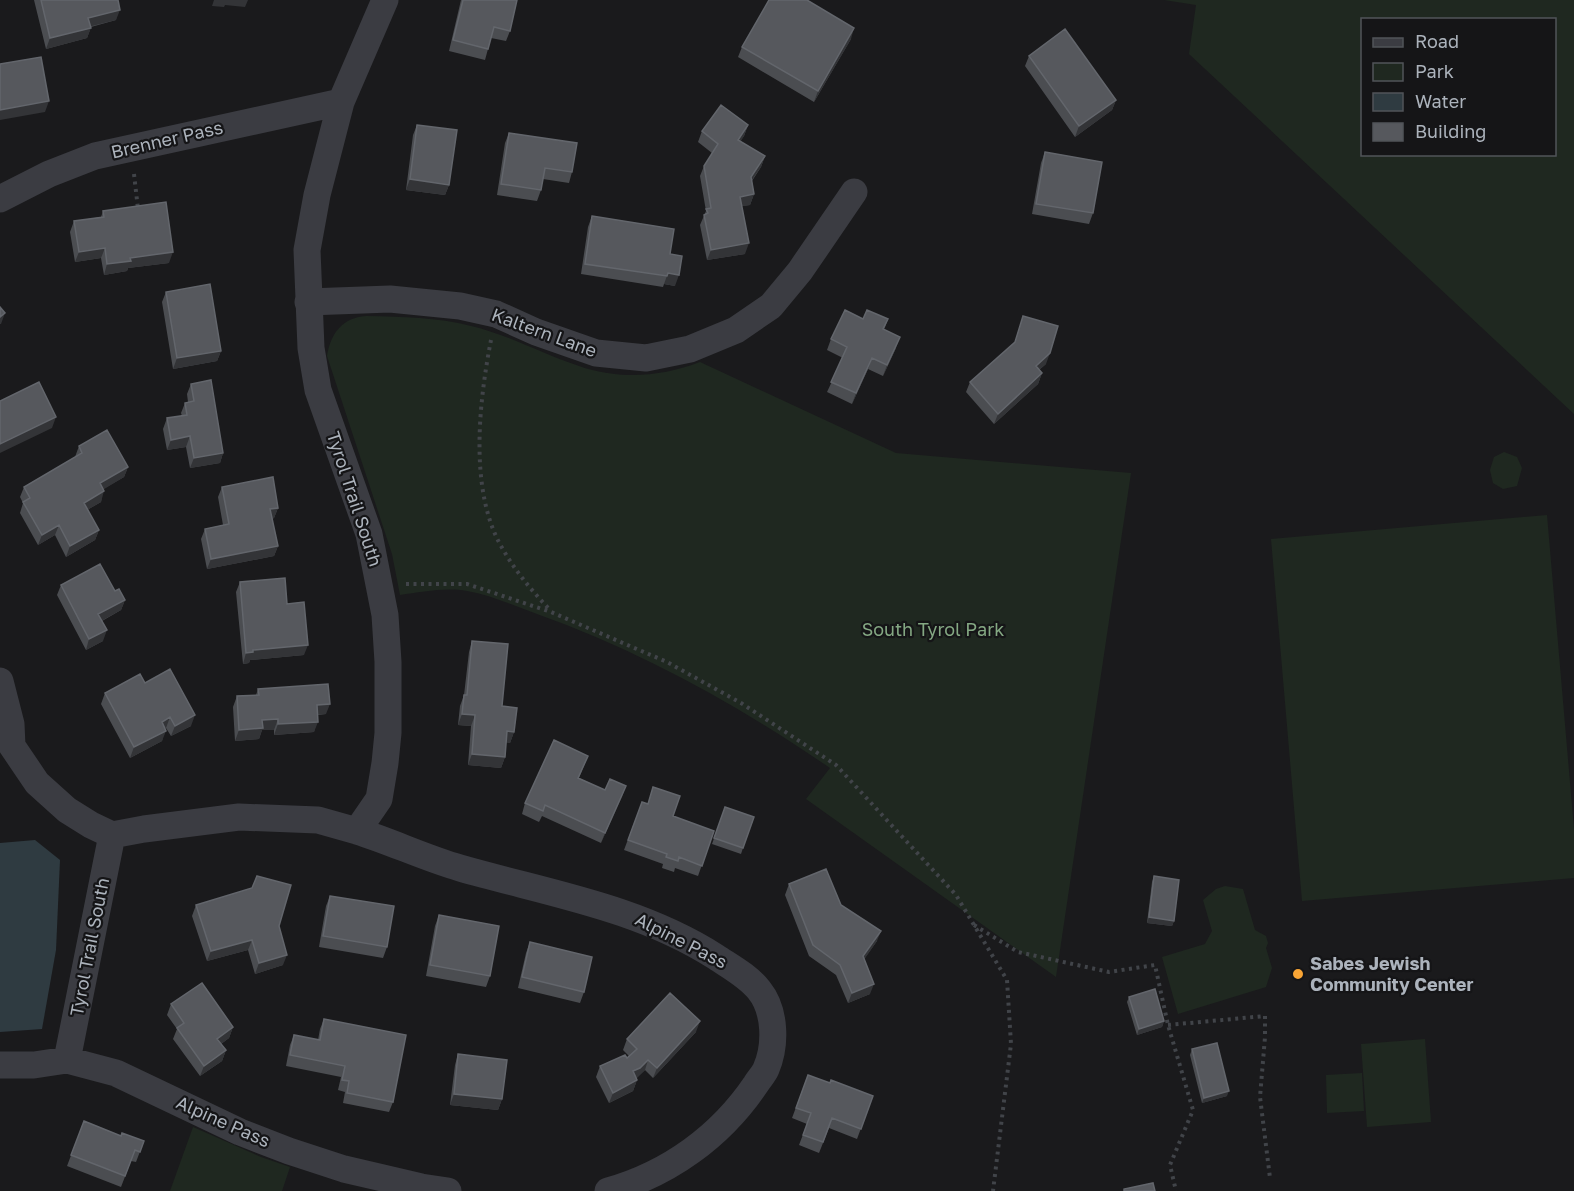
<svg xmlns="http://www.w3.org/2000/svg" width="1574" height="1191" viewBox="0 0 1574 1191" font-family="'Golos Text',sans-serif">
<rect width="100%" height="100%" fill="#1a1a1c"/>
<path fill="#1f2820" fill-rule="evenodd" d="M1164,0H1574V414L1189,54L1196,5ZM1362,20H1554V154H1362Z
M366,316C402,317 437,317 471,326C509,335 542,354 579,366C619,380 661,377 700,362L896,453L1131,473L1056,977L806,799L830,768C738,705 641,651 537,614C514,606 491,595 467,591C446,587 421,592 400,595L392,554L327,356C331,333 342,318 366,316Z
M1504,452L1517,457L1522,468L1517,486L1503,489L1493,483L1490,470L1494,457Z
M1547,515L1574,829V878L1302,901L1271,539Z
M1225,886L1243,889L1255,930L1266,936L1268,943L1266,948L1272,968L1266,987L1178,1014L1162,957L1205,944L1212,931L1203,900L1216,889Z
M1425,1039L1431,1122L1367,1127L1361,1044Z
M1362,1073L1364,1111L1327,1113L1326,1075Z
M193,1127L261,1157L290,1167L282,1191H170Z"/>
<path fill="#2f3b41" d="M35,840L60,860L56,950L42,1029L0,1032V843Z"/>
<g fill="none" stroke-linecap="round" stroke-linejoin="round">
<path stroke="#414449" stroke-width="4" stroke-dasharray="3 4.5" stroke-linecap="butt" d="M134,174L138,209
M491,340C479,402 469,489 501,546C515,571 532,591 551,611
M406,584H467L551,612L667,662L741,703L836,765L956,895L1007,980L1011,1044L993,1191
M974,925L1018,952L1109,972L1155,965L1168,1025L1193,1110L1170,1165L1176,1191
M1168,1025L1265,1016V1037L1260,1097L1270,1178"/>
<path stroke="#3b3c42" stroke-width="27" d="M0,199L49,174L95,156L341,102
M308,302L390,299L460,306L496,314L536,332L596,353L646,358L690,349L736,330L771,306L800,271L854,192
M0,681L11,724L12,746L37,783L67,810L91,825L112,835L144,829L239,817L318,820L357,831L379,799L385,763L388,733V662L385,615L369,534L318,390L311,348L307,250L317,195L341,102L385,0
M357,831C392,842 425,858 460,868C547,893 638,907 716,957C731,967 748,976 759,990C776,1011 776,1046 766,1069C764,1074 759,1079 756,1084C721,1136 669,1174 608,1191
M67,1060L112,835
M0,1065H34L67,1060L116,1073L240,1132L289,1151L344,1169L421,1187L448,1191"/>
</g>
<path fill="#4b4d51" d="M34,0H118L116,20L91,27L87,38L46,49Z
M461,0H517L510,31L506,41L491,38L485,60L449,51Z
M851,39L814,102L738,57L742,47Z
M1029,56L1116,100L1112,110L1075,137L1025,66Z
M417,125L449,185L445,195L406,190L413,135Z
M748,125L744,136L740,141L765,156L761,167L752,181L754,194L750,205L742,206L745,254L707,260L700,225L706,211L700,176L704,166L712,153L698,142L702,131Z
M509,133L572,172L569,183L543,179L541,190L537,201L497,195L505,143Z
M1045,152L1093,213L1089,224L1032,214L1041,163Z
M103,211L169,263L128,268L127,271L104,275L101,258L75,262L70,232L74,221L101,217Z
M592,216L670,254L675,286L664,284L663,287L581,274L588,227Z
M166,292L221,351L217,361L173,369L162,302Z
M863,319H888L884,330L896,348L883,376L868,369L852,404L827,392L843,358L827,350L831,339Z
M1046,364L1039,370L1042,373L1038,384L994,424L966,392L970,382Z
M191,384L223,453L220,463L190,468L186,447L167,450L163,429L167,418L182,416L181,413L185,403L188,402L187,394Z
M79,446L128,467L124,477L103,489L101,502L87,510L99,530L95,540L66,557L55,535L38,545L20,513L23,503L20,497L24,487L75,457Z
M222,487L278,508L274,518L272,519L278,546L274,556L207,569L201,539L205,529L223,525L218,497Z
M240,582L287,604L304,655L250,660L249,663L243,664L236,592Z
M61,585L115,591L125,600L121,610L102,621L103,641L86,650L57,595Z
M472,641L514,732L510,743L506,742L505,757L501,768L468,765L471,726L458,725L460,706L464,695L469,652Z
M145,683L191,726L171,736L166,728H165L162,741L130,758L101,704L105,693Z
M258,689L326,714L318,715L314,732L274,735V730H262L259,739L235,741L233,707L237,696L256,695Z
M588,756L579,778L605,790L626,786L601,843L542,816L539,822L522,814L525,803Z
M642,802L673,816L714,831L698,876L675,868L674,872L662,868L663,864L624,850Z
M725,807L743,848L741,854L712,844Z
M1154,876L1174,921L1172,926L1147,923L1152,882Z
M789,884L841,905L877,941L864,959L870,994L848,1003L836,975L809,956L785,895Z
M330,896L387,947L383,958L319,947L326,906Z
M196,905L279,926L283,965L255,974L248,950L207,961L192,916Z
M439,915L490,976L486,987L426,976L435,926Z
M530,942L584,992L580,1003L518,988L526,953Z
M1129,997L1164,1021L1162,1027L1137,1035L1127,1002Z
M171,1004L233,1027L229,1038L221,1044L226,1050L222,1061L200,1076L173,1039L177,1029L167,1015Z
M324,1019L393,1102L389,1112L343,1103L345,1092L338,1090L341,1077L286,1066L290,1045L294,1035L318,1040L320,1029Z
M696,1032L653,1078L645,1070L636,1078L637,1080L633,1091L609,1103L596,1077L600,1066L627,1058L629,1056L623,1050L627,1039Z
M1192,1049L1227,1096L1202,1103L1190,1055Z
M458,1054L502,1099L498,1110L450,1105L455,1065Z
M808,1075L830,1083L873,1096L857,1139L829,1128L819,1153L799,1145L807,1124L792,1118Z
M84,1121L121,1136L144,1141L136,1162L131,1161L121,1187L67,1166Z"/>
<path fill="#333437" d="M214,0H248L245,7L225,5L224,7L212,6Z
M120,10L116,20L84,28L88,18Z
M91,28L87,38L46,49L50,38Z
M854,28L851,39L814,102L818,91Z
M1116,100L1112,110L1075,137L1079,126Z
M49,101L45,112L0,120V110Z
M748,125L744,136L735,151L738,140Z
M765,156L761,167L747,187L751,177Z
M410,179L449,185L445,195L406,190Z
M754,194L750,205L736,207L740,197Z
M749,243L745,254L707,260L711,250Z
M105,248L101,258L75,262L79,252Z
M173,252L169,263L128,268L127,271L104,275L107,264L130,258Z
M668,273L679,275L675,286L664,284Z
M5,313L1,324H0V317Z
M900,337L896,348L883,376L887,365Z
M221,351L217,361L173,369L177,358Z
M1050,353L1046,364L1032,376L1036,366Z
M872,358L868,369L852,404L856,393Z
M1042,373L1038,384L994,424L998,414Z
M56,417L52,428L0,453V444Z
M190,436L186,447L167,450L171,440Z
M223,453L220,463L190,468L194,458Z
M128,467L124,477L96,494L100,483Z
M104,491L101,502L80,514L84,503Z
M278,508L274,518L267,520L270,509Z
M59,525L55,535L38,545L42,535Z
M99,530L95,540L66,557L70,546Z
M278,546L274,556L207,569L211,559Z
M125,600L121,610L94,625L98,614Z
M107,630L103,641L86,650L89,639Z
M308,645L304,655L250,660L249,663L243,664L246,653L253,650Z
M330,704L326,714L313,715L317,705Z
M462,714L475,715L471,726L458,725Z
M195,715L191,726L171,736L175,726Z
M170,717L166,728L158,732L162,722Z
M278,719L274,730H262L259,739L235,741L239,730L262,720Z
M318,722L314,732L274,735L278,724Z
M166,731L162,741L130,758L134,747Z
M507,731L514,732L510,743L503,742Z
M472,754L505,757L501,768L468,765Z
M626,786L622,797L601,843L605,833Z
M1149,917L1174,921L1172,926L1147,923Z
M881,931L877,941L859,967L863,956Z
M252,940L248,950L207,961L211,951Z
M287,955L283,965L255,974L259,963Z
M874,984L870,994L848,1003L852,993Z
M700,1021L696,1032L653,1078L657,1068Z
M1164,1021L1162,1027L1137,1035L1139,1029Z
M233,1027L229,1038L214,1049L217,1039Z
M226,1050L222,1061L200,1076L204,1066Z
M648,1060L645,1070L636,1079L633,1071Z
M637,1080L633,1091L609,1103L613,1093Z
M1229,1091L1227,1096L1202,1103L1204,1098Z
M454,1094L502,1099L498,1110L450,1105Z"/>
<path fill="#56585d" stroke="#63666c" stroke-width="1.5" d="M41,0H118L120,10L88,18L91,28L50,38Z
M463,0H517L510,31L494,27L488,49L453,40Z
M769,0H807L854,28L818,91L742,47Z
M1065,29L1116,100L1079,126L1029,56Z
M41,57L49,101L0,110V64Z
M721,105L748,125L738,140L765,156L751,177L754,194L740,197L749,243L711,250L704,215L708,213L706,209L711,208L704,166L718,144L702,131Z
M417,125L457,130L449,185L410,179Z
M509,133L577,143L572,172L545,168L541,190L501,184Z
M1045,152L1102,162L1093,213L1036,204Z
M166,202L173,252L130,258L131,261L107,264L105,248L79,252L74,221L104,217L103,211Z
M592,216L674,229L670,254L682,256L679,275L668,273L667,276L585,264Z
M210,284L221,351L177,358L166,292Z
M0,307L5,313L0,317Z
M845,310L863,319L867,310L888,319L883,329L900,337L887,365L872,358L856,393L831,382L847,347L831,339Z
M1023,316L1058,326L1050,353L1036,366L1042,373L998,414L970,382L1015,342Z
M211,380L223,453L194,458L190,436L171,440L167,418L187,415L185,403L194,401L191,384Z
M39,382L56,417L0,444V401Z
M107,430L128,467L100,483L104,491L84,503L99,530L70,546L59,525L42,535L23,502L30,498L24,487L82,453L79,446Z
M273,477L278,508L270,509L278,546L211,559L205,529L229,524L222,487Z
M100,564L115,591L119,589L125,600L98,614L107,630L89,639L61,585Z
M285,578L287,604L304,602L308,645L253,650V652L246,653L240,582Z
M472,641L508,644L502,706L517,708L514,732L507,731L505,757L472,754L475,715L462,714L464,695H467Z
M170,669L195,715L175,726L170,717L162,722L166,731L134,747L105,693L140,674L145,683Z
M328,684L330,704L317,705L318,722L278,724V719L262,720L263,728L239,730L237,696L259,695L258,689Z
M554,740L588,756L578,778L605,790L610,779L626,786L605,833L545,805L543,811L525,803Z
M653,787L680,796L673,816L714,831L702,866L679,857L678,861L666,857L667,854L628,840L642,802L648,804Z
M725,807L754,817L743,848L714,838Z
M826,869L841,905L881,931L863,956L874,984L852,993L840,965L813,945L789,884Z
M257,876L291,885L279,926L287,955L259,963L252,940L211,951L196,905L252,888Z
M1154,876L1179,880L1174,921L1149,917Z
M330,896L394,906L387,947L323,936Z
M439,915L499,926L490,976L430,965Z
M530,942L592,957L584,992L522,977Z
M202,983L233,1027L217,1039L226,1050L204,1066L177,1028L184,1023L171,1004Z
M1155,989L1164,1021L1139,1029L1129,997Z
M670,993L700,1021L657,1068L648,1060L640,1068L633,1071L637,1080L613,1093L600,1066L625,1055L627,1058L637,1049L627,1039Z
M324,1019L406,1035L393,1102L347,1093L349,1081L342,1080L345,1066L290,1055L294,1035L320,1040Z
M1217,1043L1229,1091L1204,1098L1192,1049Z
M458,1054L507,1060L502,1099L454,1094Z
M808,1075L830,1083L831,1080L873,1096L861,1129L832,1118L823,1142L803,1135L811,1113L796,1108Z
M84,1121L121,1136L122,1133L144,1141L140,1152L135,1150L125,1176L71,1155Z
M1153,1183L1155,1191H1124V1189Z"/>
<circle fill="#f9a535" stroke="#151517" stroke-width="2" cx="1298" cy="974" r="6"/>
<g text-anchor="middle" stroke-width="4.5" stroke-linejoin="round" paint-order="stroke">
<g font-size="18" fill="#acb3bc" stroke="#151517">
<text transform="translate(167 140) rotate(-13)" y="6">Brenner Pass</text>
<text transform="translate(544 333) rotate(20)" y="6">Kaltern Lane</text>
<text transform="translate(354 499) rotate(72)" y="6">Tyrol Trail South</text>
<text transform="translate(681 941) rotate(27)" y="6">Alpine Pass</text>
<text transform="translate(90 947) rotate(-79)" y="6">Tyrol Trail South</text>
<text transform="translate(223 1122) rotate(24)" y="6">Alpine Pass</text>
</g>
<g font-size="18" fill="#84a883" stroke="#151517">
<text x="933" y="636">South Tyrol Park</text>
</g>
<g font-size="18" font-weight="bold" fill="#acb3bc" stroke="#151517" text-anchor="start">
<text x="1310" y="970">Sabes Jewish<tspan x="1310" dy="21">Community Center</tspan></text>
</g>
</g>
<rect x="1361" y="18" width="195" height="138" fill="#151517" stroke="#515459" stroke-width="1.5"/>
<rect x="1373" y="38" width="30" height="9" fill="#3b3c42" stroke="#515459" stroke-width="1.5"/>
<text x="1415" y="48" font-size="18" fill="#acb3bc">Road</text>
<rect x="1373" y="63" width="30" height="18" fill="#1f2820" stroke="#515459" stroke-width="1.5"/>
<text x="1415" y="78" font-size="18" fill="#acb3bc">Park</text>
<rect x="1373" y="93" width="30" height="18" fill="#2f3b41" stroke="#515459" stroke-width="1.5"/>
<text x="1415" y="108" font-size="18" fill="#acb3bc">Water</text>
<rect x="1373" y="123" width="30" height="18" fill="#56585d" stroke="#515459" stroke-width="1.5"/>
<text x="1415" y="138" font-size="18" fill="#acb3bc">Building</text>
</svg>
